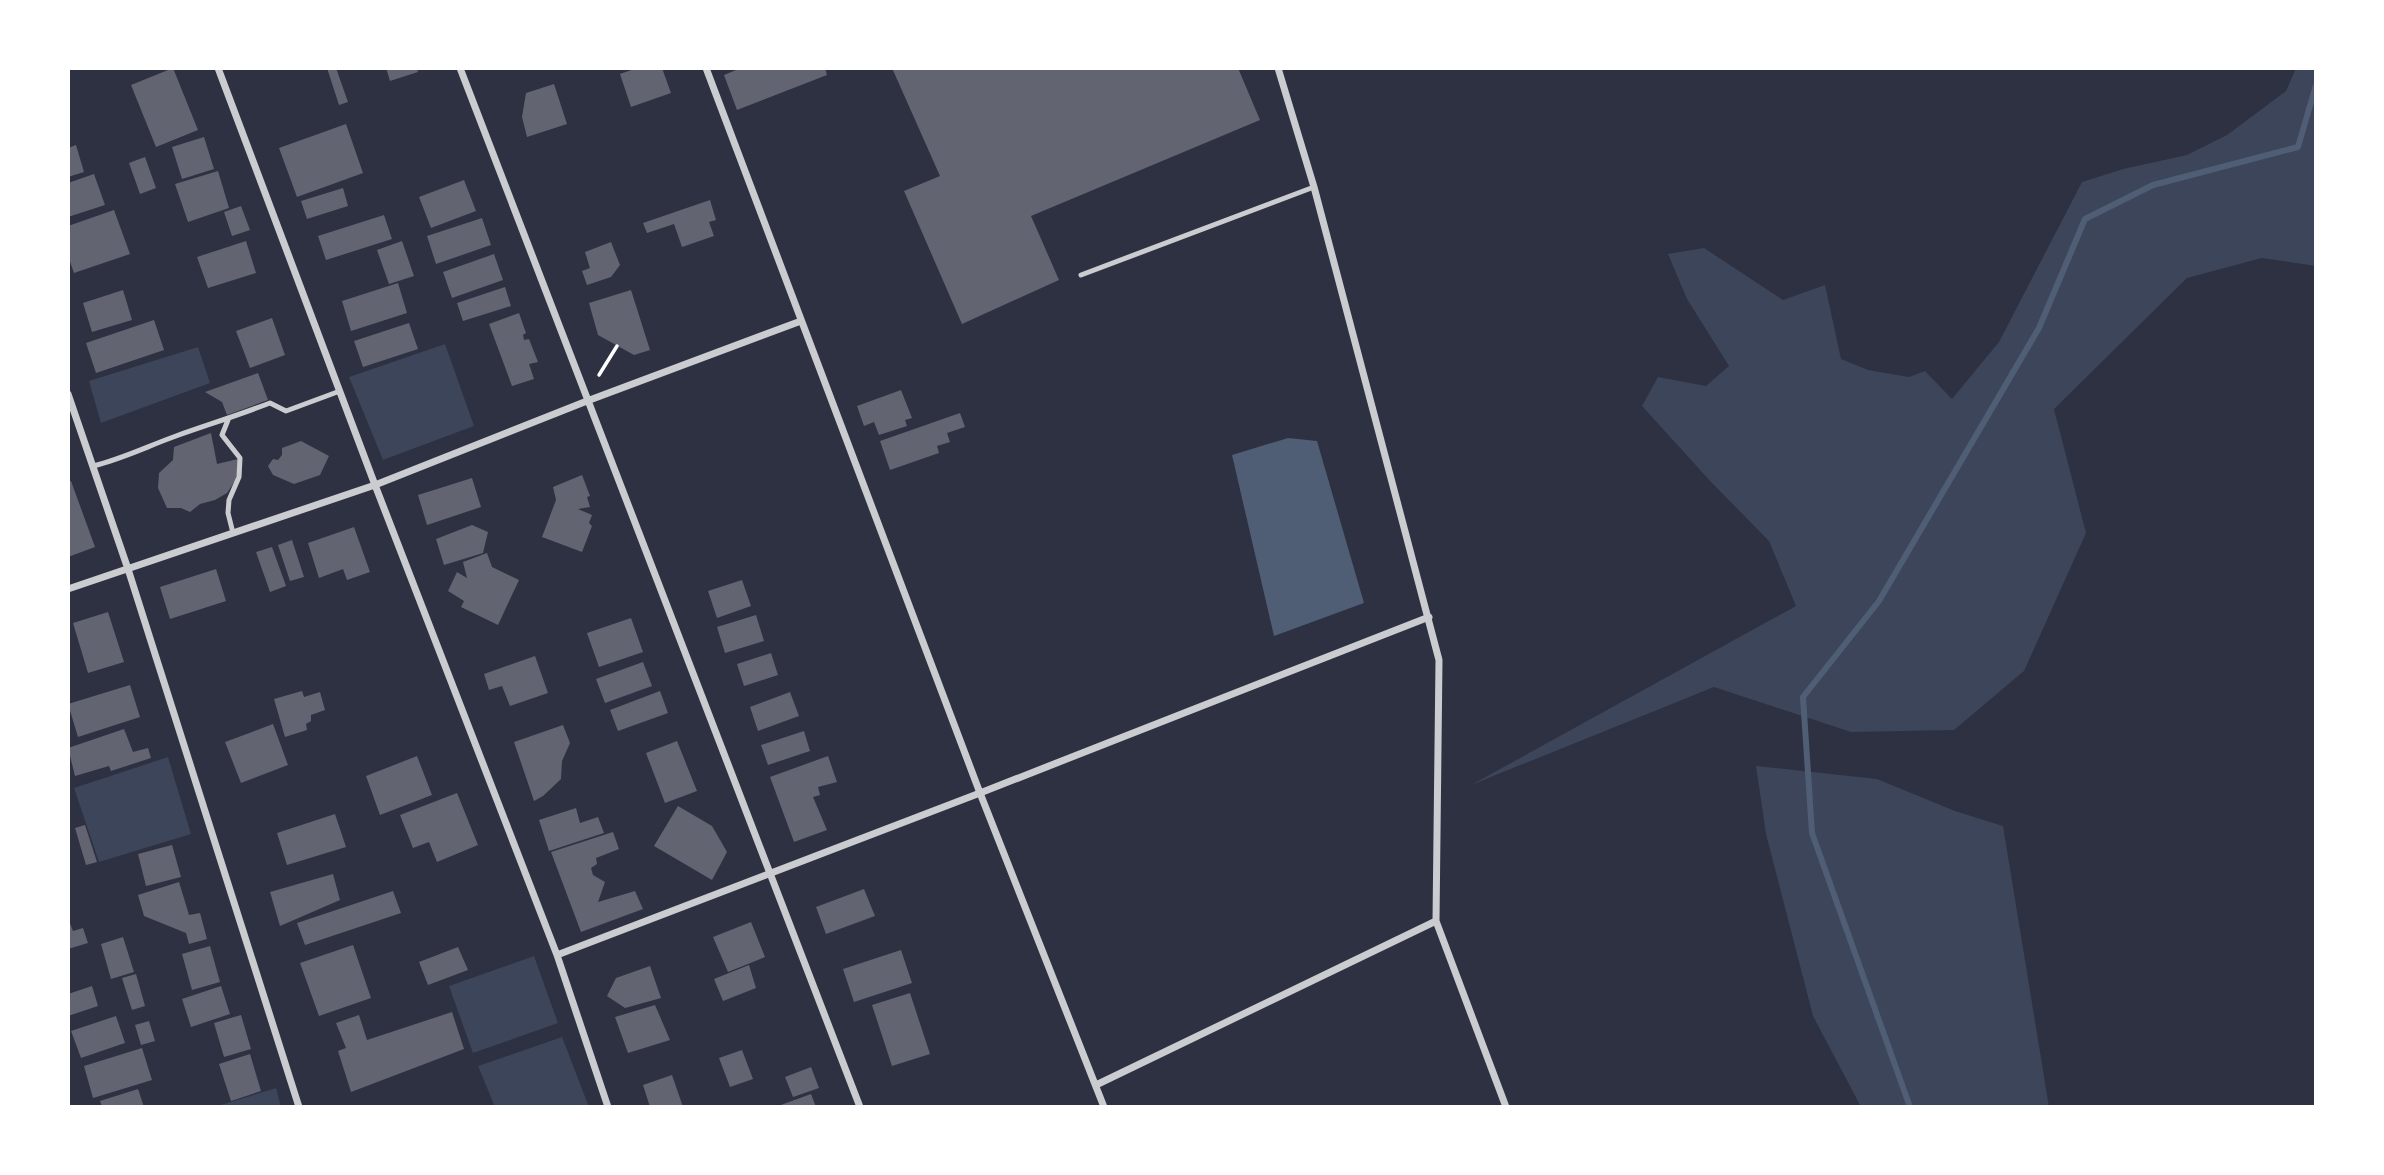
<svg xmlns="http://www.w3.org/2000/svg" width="2384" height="1175" viewBox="0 0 2384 1175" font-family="Montserrat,sans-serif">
<rect width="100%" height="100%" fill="#2d3142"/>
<path fill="#3c4559" d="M2296,68H2316V266L2262,258L2187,278L2054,409L2086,533L2024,671L1954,730L1851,732L1714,687L1471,785L1796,606L1769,541L1711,482L1642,406L1658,377L1706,386L1729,366L1687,299L1668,254L1704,248L1783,300L1825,285L1841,359L1868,370L1909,377L1925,371L1952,399L1999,342L2082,182L2123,169L2187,155L2227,135L2286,91Z
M445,344L474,426L383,460L349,377Z
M198,347L210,383L101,423L89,381Z
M168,757L191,834L99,862L74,788Z
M1756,766L1877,779L1955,811L2003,826L2049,1107H1861L1813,1016L1766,834Z
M534,956L558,1023L473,1053L449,986Z
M562,1037L589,1107H495L478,1066Z
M276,1088L281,1107H214Z"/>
<path fill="#4f5d75" d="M1288,438L1317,441L1364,603L1274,636L1232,455Z"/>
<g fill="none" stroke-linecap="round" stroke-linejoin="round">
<path stroke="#4f5d75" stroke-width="6" d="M1910,1107L1812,833L1803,697L1879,601L2039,328L2085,219L2153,185L2298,147L2316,85"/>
</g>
<path fill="#626471" d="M173,68L198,130L156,147L131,85Z
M327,68H336L348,102L339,105Z
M386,68H417L418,72L390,81Z
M637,68H662L671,93L631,107L620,74Z
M741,68H825L827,75L737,110L724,75Z
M892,68H1238L1260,120L1031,216L1059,280L962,324L904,191L940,176Z
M554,84L567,124L527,137L522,117L526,93Z
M346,124L363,173L297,197L279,148Z
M204,137L214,169L182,179L172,147Z
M76,145L84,172L68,177V148Z
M145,157L156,188L140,194L129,163Z
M218,171L229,208L188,222L175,184Z
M94,174L105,205L68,217V183Z
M464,180L476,211L431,228L419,197Z
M343,188L348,206L307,219L301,201Z
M710,200L716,220L709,222L714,236L682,247L674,224L647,233L643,223Z
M241,206L250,230L232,236L224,212Z
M114,210L130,254L74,273L68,256V226Z
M384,215L392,239L326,260L318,236Z
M482,218L491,245L436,264L427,236Z
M246,241L256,273L208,288L197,257Z
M402,241L414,276L389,284L377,250Z
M611,242L620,265L611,277L587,285L582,271L590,268L585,252Z
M494,254L503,280L452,298L443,272Z
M398,283L407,313L351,331L342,301Z
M505,287L511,306L463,321L457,303Z
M123,290L132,320L92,332L83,303Z
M631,290L650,350L634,355L598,335L589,303Z
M519,313L526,333L523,335L524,340L529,339L538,362L529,364L534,379L512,386L489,324Z
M272,318L285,355L250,368L236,331Z
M154,320L164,350L96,373L86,343Z
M409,323L418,349L363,367L354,341Z
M258,373L268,400L227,415L222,402L205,392Z
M901,390L912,418L905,420L907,426L879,435L874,422L864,426L857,406Z
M960,413L965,427L947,433L950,442L937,446L939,453L890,470L880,441Z
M211,433L217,464L238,459L239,469L235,481L227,493L215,500L200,504L190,512L181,508H167L158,488L159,473L173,460L174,447Z
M301,441L329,456L320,475L294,484L273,475L268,466L273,459L278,460L282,455V448Z
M582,475L590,496L587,497L590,507L578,509L592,515L589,523L592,526L582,552L542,537L556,500L553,487Z
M472,478L481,507L427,525L418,495Z
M71,481L95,547L68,557V482Z
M472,525L488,532L483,553L444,565L436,539Z
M354,527L370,572L347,580L343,569L319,578L308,543Z
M292,540L304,577L290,581L278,545Z
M272,547L286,586L270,592L256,552Z
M487,553L492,567L519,580L498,625L461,607L464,601L448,591L457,572L467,578L463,562Z
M216,569L226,601L170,619L160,587Z
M742,580L751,606L717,618L708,591Z
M108,612L124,662L88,673L73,623Z
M756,615L764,641L725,653L717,627Z
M631,618L643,652L599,667L587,633Z
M771,653L778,675L744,686L737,664Z
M535,656L548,693L510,706L502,686L489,690L484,674Z
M643,662L652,686L605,703L596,679Z
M130,685L140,717L78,737L68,704Z
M302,691L304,697L320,692L325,710L311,715V721L306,724L307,730L285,737L274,699Z
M660,691L668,713L618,731L610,710Z
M790,692L799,716L758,731L750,707Z
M273,724L288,765L241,783L225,742Z
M563,725L570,743L562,761L561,779L543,796L534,801L514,742Z
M124,729L133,752L148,748L151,758L111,771L109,766L75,776L68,748Z
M804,731L810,751L768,765L761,745Z
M677,741L697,791L665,803L646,753Z
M417,756L432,795L380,815L366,776Z
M828,756L837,782L818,787L820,795L813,797L827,830L794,842L770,777Z
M457,793L478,845L437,862L429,842L413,848L400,815Z
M678,806L712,826L727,852L712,880L654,846Z
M576,808L580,823L598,817L604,833L549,851L539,820Z
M335,814L346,847L287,865L277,833Z
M85,825L97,862L86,865L75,828Z
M613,832L619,849L596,858L597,864L591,868L593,875L605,882L598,902L635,891L643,909L581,932L551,852Z
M172,845L181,877L146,886L138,854Z
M333,874L340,900L280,926L270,892Z
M179,882L189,915L200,913L207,939L189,944L186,933L144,916L138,895Z
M864,889L875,916L826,934L816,907Z
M393,891L401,913L305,945L297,923Z
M68,918L73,931L83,928L88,943L68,949Z
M751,922L765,957L728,972L713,937Z
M123,937L134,972L111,979L101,944Z
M353,945L371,998L319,1016L300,963Z
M210,946L220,982L192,990L182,954Z
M458,947L468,970L428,985L419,962Z
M901,950L912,983L854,1002L843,969Z
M749,965L756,988L723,1001L714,979Z
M650,966L661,998L625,1008L607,996L616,978Z
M136,974L145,1006L132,1010L122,978Z
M92,986L98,1006L68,1016V994Z
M221,986L230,1014L191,1027L182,999Z
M910,993L930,1054L892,1066L872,1005Z
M655,1005L670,1040L628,1053L615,1017Z
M452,1012L464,1049L351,1092L338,1051L346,1048L336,1023L359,1015L367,1040Z
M241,1015L251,1049L224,1057L214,1023Z
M116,1016L125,1043L81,1058L71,1031Z
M149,1021L155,1041L141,1045L135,1025Z
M142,1048L152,1080L93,1098L84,1066Z
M742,1050L753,1079L730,1087L719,1058Z
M250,1054L261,1091L231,1101L219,1064Z
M811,1067L819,1088L793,1097L785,1077Z
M672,1075L683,1107H650L643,1085Z
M138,1089L144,1107H102L100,1101Z
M811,1094L816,1107H778V1106Z"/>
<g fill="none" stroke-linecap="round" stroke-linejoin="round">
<path stroke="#fff" stroke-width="3.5" d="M599,375L617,346"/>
<path stroke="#caccd0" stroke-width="5" d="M1081,275L1314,187
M228,420L222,435L240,458L239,477L229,500L228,513L233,533
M93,466C122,459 148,446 176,436C207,425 239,415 270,403L286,411L340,391"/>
<path stroke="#caccd0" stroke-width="7" d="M218,68L375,485L557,955L608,1107
M460,68L860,1107
M706,68L980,793L1104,1107
M1278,68L1314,187L1439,660L1436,921L1506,1107
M68,394L128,569L299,1107
M68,589L375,485L587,401L801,321
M557,955L980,793L1429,617
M1096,1085L1436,921"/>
</g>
<rect width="2384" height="1175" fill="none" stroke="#ffffff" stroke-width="140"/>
</svg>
